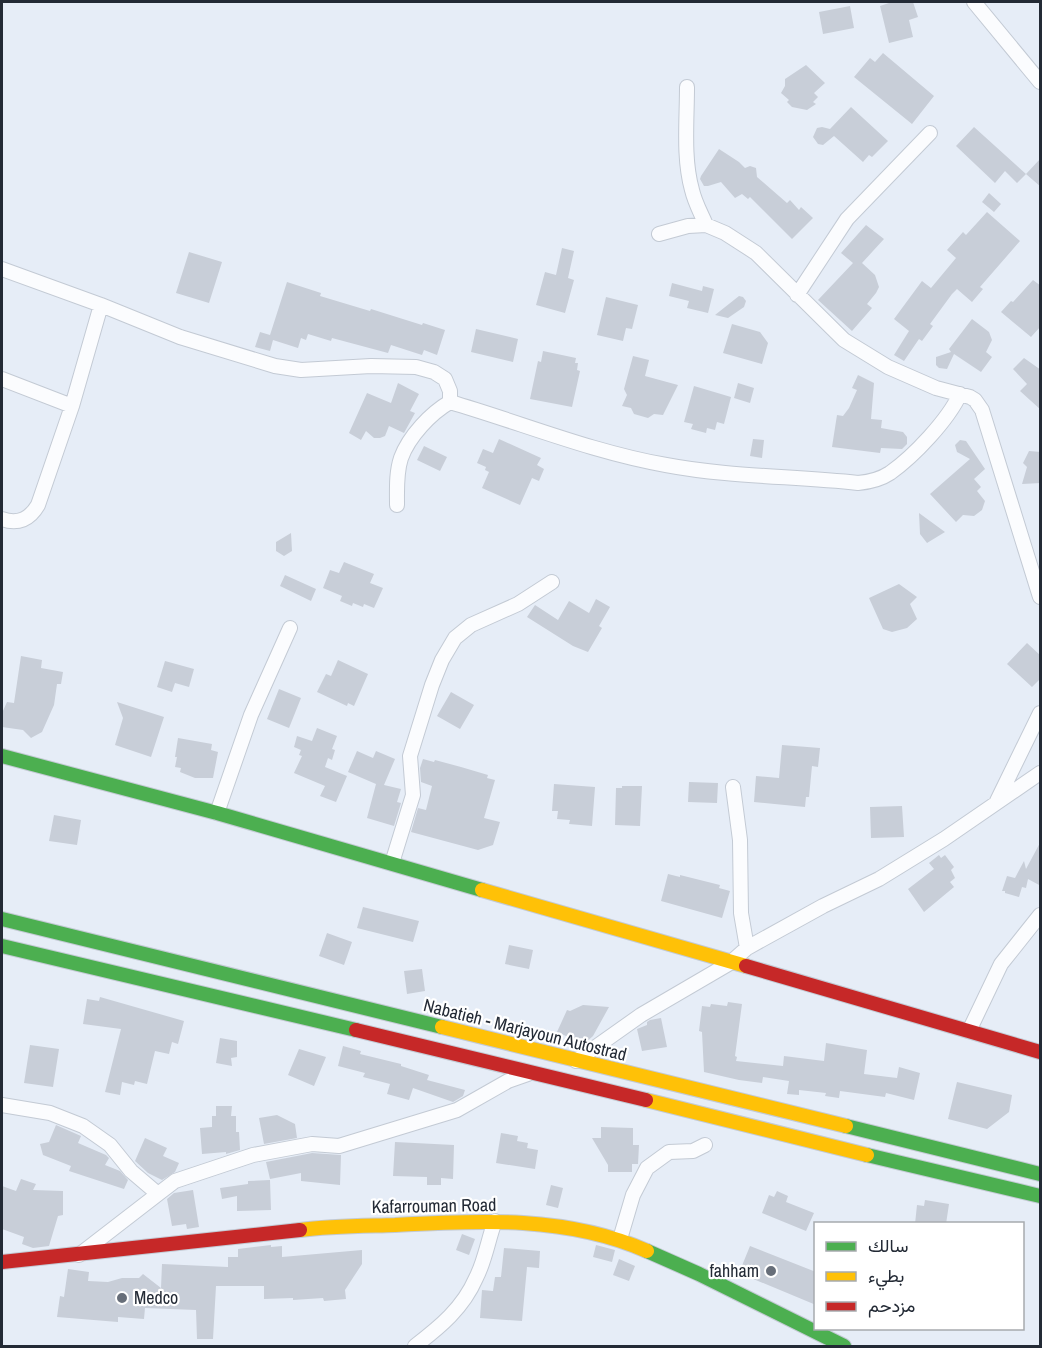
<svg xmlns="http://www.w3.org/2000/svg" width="1042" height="1348" viewBox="0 0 1042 1348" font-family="'Archivo Narrow',Vazirmatn,sans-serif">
<rect width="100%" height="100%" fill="#e6edf7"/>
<path fill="#c8ced8" d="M892,2H913L918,17L909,20L913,37L889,43L880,6Z
M850,6L854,28L823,34L819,12Z
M883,53L934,96L912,124L854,77L870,58L875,62Z
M806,65L825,83L814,93L818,97L813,102L816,104L807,110L792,107L787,102L789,100L781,93L785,86V79Z
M851,107L888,141L872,157L869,155L863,162L834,136L823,145L818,144L813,137L817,128L822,127L830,129Z
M974,127L1026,174L1017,183L1005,171L995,183L956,146Z
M719,149L739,162L745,168L750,166L756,168L757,177L787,203L790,200L799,210L801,207L813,218L792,239L750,197L748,199L742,194L735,198L721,182L708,186H704L700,179L701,176Z
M1041,158V187L1026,174Z
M989,193L1001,204L994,212L982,202Z
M987,212L1020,241L980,287L983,289L972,302L957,289L952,294L930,324L933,326L922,341L919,339L904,361L894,355L909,331L894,319L922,281L931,288L956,258L947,250L963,232L966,235Z
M866,225L884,239L862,263L875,275L879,287L876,293L867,304L872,308L852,331L818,300L853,263L841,253Z
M562,248L574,251L568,278L574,280L565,313L536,305L545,272L556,275Z
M189,252L222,262L209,303L176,293Z
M1033,280L1041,286V326L1031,337L1001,312L1011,301L1013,302Z
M287,282L321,293L320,296L370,311L371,309L422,325L423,323L445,330L437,355L424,350L422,355L391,345L388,353L332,338L331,341L308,334L306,340L301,338L298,348L273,340L270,351L255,347L260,332L270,335Z
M672,283L702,291L703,286L714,289L708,313L687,308L689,301L669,296Z
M739,296L743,297L746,301L744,307L728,318L715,315Z
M606,297L638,305L632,329L626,328L623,341L597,335Z
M972,319L989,332L992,340L986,352L992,357L981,372L954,354L947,369L939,368L936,365V357L951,352L949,349Z
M732,324L760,332L768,343L762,364L723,353Z
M476,329L518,339L513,362L471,352Z
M543,351L576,358L575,363H578L577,370L580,371L572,407L530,399L538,361L541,362Z
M633,356L649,360L645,376L678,385L663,415L654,414L648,418L634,414L631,408L622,406L627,395L624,389Z
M1024,358L1041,370V410L1020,391L1027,384L1013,369Z
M858,375L874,383L871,419L882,420L881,428L903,432L907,437V444L902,449L881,448L880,453L832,447L837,415L843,416L849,408L857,390L852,388Z
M398,383L419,394L410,411L415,413L404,433L389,426L385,436L380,438H374L366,431L361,440L349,433L367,393L391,403Z
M738,383L754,388L750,403L734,398Z
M694,386L731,397L724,424L717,422L715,430L707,428L706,433L691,429L693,424L684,422Z
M499,439L541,458L537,465L544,469L539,481L532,478L520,505L482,488L489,472L485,470L486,467L477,463L483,449L493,453Z
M753,439L764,440L762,458L750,456Z
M960,440L966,441L985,469L974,479L981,487L977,491L985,501L982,510L974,516L963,515L956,522L930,494L970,459L957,452L955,445Z
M424,446L447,457L440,471L417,460Z
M1029,451L1041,452V483L1022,484L1027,467L1023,463Z
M919,513L945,532L927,543L920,534Z
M291,533L292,551L284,556L276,551V542Z
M344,562L374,574L370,583L383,588L374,608L364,604L363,607L353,603L352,606L340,601L342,596L323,588L330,570L339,573Z
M285,575L316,589L311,601L280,586Z
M899,584L917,597L910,604L917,619L907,628L892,632L883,629L869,598Z
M596,599L610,607L599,626L602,628L588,652L573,646L527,617L535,605L558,620L569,601L589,613Z
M1027,643L1041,656V678L1032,687L1007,664Z
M21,656L42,660L41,668L63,672L61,684H57L54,705L42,732L31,738L23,730L2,727V713L7,702L14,703Z
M338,660L368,674L354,706L348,703L347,706L317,692L326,674L331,676Z
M165,661L194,669L189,687L175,683L172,692L157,687Z
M279,689L301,698L289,728L267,719Z
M451,692L474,705L460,729L437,716Z
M117,702L164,717L151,757L115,745L123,718Z
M317,728L337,736L332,749L335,750L332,760L328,758L325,767L347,776L336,802L320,796L325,786L294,773L302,756L299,755L301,750L294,747L297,736L312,741Z
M178,738L212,744L211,750L218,752L213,778H195L180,772L181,768L175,767L177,757H175Z
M782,745L820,748L818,767L812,766L809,797H806L805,807L754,802L756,776L779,778Z
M357,751L373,758L376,751L395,759L384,785L401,789L397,802L401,803L394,826L367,818L376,784L348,772Z
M423,759L434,762L435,760L461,767L488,775L487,778L495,780L484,818L500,822L493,845L478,850L411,832L418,808L426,810L432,786L421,782L420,768Z
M689,782L718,783L717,803L688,802Z
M554,784L595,787L592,826L569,824L570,820L557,819L558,811H552Z
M622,786H642L640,826L615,825L616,788H622Z
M902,806L904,837L871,838L870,807Z
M54,815L81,820L77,845L49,841Z
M1041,841V886L1028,879L1026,888L1022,887L1019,897L1005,893V891H1002L1007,876L1015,878L1024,861L1026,869Z
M939,855L941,858L945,855L954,867L951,870L955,878L950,882L954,887L924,912L908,889L934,869L929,863Z
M668,874L680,877V875L720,885L719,888L730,891L722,918L661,901Z
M363,907L419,921L413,942L357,928Z
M327,933L352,942L344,965L319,956Z
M509,945L533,950L529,969L505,964Z
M422,969L425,991L407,994L404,971Z
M100,997L184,1021L178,1044L172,1042L169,1054L155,1051L147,1084L135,1081L134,1085L122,1082L120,1095L105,1092L121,1029L83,1024L87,999L99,1001Z
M728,1002L742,1004L735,1056L737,1057L736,1061L783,1066L784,1056L824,1061L826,1043L867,1050L864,1074L897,1078L899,1067L920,1073L914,1100L886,1093L885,1097L840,1091L839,1098L825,1096L826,1093L799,1090V1095L787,1094L789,1081L763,1077L762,1083L739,1080L704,1072L702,1032L699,1031L702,1006L710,1007L711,1004L727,1006Z
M583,1005L609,1007L593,1036L584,1044L557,1032L567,1010L570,1011Z
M661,1018L667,1047L642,1051L637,1029L647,1025V1022L650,1020Z
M220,1038L237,1041V1057L231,1058L232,1066L216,1063Z
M30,1045L59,1049L53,1087L24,1083Z
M343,1046L361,1051L360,1054L401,1064V1066L429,1075L427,1080L465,1090L463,1096L453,1102L413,1088L409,1100L387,1094L390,1084L363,1077L365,1073L338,1066Z
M299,1049L326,1057L314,1086L288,1075Z
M957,1082L1012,1095L1009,1112L987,1129L948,1119Z
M216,1106H232L231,1116H236V1132H239L240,1150L226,1154V1152L202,1154L200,1128L212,1127V1116H216Z
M277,1115L295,1124L297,1138L264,1144L259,1118Z
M56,1125L81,1136L78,1143L106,1155L109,1158L105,1165L120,1171L128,1180L124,1189L69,1171L71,1166L43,1155L40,1144L49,1142Z
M601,1127L633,1128V1145H639L638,1164H632V1172H608V1165L592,1138H601Z
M501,1133L518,1136L517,1141L528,1143L527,1148L538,1150L535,1169L496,1163Z
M145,1138L167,1148L163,1156L179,1163L175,1172L162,1180L148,1173L135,1161Z
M395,1142L454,1145L453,1179L441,1178V1185H427V1177L393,1176Z
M312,1153L341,1155L340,1185L301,1181V1173L270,1179L266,1162Z
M21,1179L36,1184L33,1190L63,1191V1215L58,1216L49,1246L33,1248L22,1244L24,1237L2,1229V1186L16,1191Z
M270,1180L271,1210L237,1211V1196L222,1199L220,1188L248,1184V1181Z
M551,1185L563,1188L558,1208L546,1205Z
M193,1190L199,1227L187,1229L186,1224L172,1226L167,1199L174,1193Z
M777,1191L788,1196L786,1202L814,1213L806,1231L762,1213L769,1195L774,1197Z
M925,1200L949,1204L946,1224H915L917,1205L924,1206Z
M462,1234L475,1239L469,1255L456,1250Z
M271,1245V1247L282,1246V1257L362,1250V1264L345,1290L346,1299L324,1301L323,1298L293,1300V1298L264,1299V1286H216L213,1339H197L196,1310L145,1308L144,1319L118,1317V1322L57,1317L60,1296L64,1297L68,1269L89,1272L88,1281L108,1282L122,1278H139L143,1274L161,1288L162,1264L228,1267V1257H238V1249Z
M596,1245L615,1250L612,1262L593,1257Z
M750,1246L816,1272V1305L739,1273Z
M504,1248L540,1251L539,1268L527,1267L522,1321L480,1318L482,1290L493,1291L495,1277H501Z
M619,1259L635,1266L629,1281L613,1275Z"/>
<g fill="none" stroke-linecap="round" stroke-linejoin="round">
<defs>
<path id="street" d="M974,2L1040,82
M687,87C687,121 683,158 692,190C695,203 701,213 706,225
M659,234L688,226L706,225L725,233L756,253L844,340L888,367L936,388L970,397L975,400L982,410L1040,597
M2,269L101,305
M797,295L847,219L930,133
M2,379L72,406
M397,505C397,490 396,473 401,458C409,436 431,413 450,402C522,423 592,452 666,465C729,477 794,476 858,483C869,482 881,479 890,473C914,456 948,420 960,394
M2,519C18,525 30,519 38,505L72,406L101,305L180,337L275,366L301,370L371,366L416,367L434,372L445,379L450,391V402
M733,787L740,840L741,913L747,948
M997,801L1040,713
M217,813L251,715L290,628
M392,863L413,795L410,756L432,685L442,660L455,638L471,625L518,604L552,582
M969,1031L1001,964L1040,915
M576,1061L641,1015L730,963L747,948L823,906L879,879L944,839L1040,773
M2,1105L50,1113L83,1126L110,1145L131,1171L158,1194L175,1181L253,1155L312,1144L339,1146L457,1110L508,1081L528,1074
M620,1239L633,1195L647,1168L669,1152L693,1151L705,1145
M79,1255L158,1194
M415,1346C440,1327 463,1308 476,1278C485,1261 488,1240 495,1221"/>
<path id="fast" d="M2,756L217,813L482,890
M2,919L442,1027
M2,946L356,1030
M846,1126L1040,1174
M867,1155L1040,1196
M647,1251L699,1274L844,1346"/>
<path id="slow" d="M482,890L746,966
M442,1027L846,1126
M646,1100L867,1155
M300,1230C331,1226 364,1226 395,1225C480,1220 568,1216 647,1251"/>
<path id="jam" d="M746,966L1040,1052
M356,1030L646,1100
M2,1262L300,1230"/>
</defs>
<use href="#street" stroke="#c3cad4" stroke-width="16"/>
<use href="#fast" stroke="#c3cad4" stroke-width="16"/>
<use href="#slow" stroke="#c3cad4" stroke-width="16"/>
<use href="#jam" stroke="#c3cad4" stroke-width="16"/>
<use href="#street" stroke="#fbfcfe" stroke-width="14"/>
<use href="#fast" stroke="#4caf50" stroke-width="14"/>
<use href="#slow" stroke="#ffc107" stroke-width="14"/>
<use href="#jam" stroke="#c62828" stroke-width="14"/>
</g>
<g fill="#676e79" stroke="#fff" stroke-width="2">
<circle cx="771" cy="1271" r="6"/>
<circle cx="122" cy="1298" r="6"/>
</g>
<g text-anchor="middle" stroke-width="4.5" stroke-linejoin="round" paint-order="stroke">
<g font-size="18" fill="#232a35" stroke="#fff">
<text transform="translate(525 1030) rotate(14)" y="6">Nabatieh - Marjayoun Autostrad</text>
<text transform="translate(434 1206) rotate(-1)" y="6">Kafarrouman Road</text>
</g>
<g font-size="18" fill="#232a35" stroke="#fff" text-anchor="end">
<text x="759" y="1277">fahham</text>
<text x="134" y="1304" text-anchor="start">Medco</text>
</g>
</g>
<rect width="1042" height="1348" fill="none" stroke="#232a35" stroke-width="6"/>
<rect x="814" y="1222" width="210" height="108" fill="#ffffff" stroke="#a7aaae" stroke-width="1.5"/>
<rect x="826" y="1242" width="30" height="9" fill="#4caf50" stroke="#a7aaae" stroke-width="1.5"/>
<text x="868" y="1252" font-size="18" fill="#232a35">سالك</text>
<rect x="826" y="1272" width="30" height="9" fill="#ffc107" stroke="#a7aaae" stroke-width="1.5"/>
<text x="868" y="1282" font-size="18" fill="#232a35">بطيء</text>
<rect x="826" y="1302" width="30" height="9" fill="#c62828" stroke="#a7aaae" stroke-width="1.5"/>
<text x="868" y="1312" font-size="18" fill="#232a35">مزدحم</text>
</svg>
